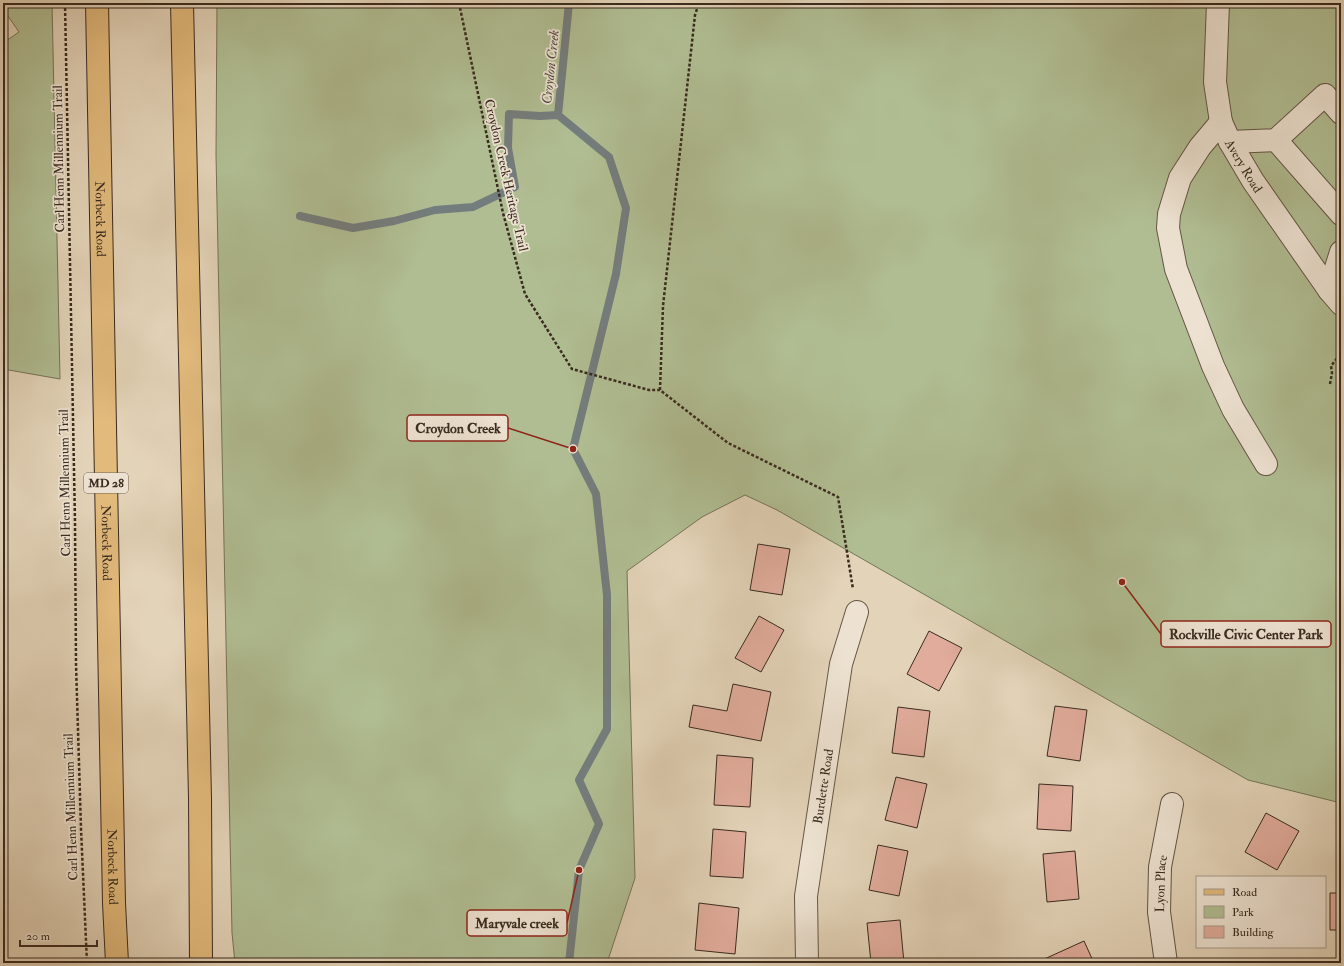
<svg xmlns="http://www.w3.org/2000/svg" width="1344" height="966" viewBox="0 0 1344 966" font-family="'IM FELL Double Pica',serif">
<rect width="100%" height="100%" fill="#e3d3b8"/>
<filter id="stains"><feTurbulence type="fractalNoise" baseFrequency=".005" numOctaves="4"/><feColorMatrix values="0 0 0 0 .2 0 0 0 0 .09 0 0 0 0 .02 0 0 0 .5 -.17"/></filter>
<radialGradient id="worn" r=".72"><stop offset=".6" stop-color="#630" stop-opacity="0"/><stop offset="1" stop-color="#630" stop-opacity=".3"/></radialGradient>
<path fill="#b0bd92" stroke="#747458" d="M3,3H52L60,379L3,369V43L19,32L3,9Z
M217,3H1341V803L1248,780L777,510L745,495L702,517L627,571L635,878L607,963H235L232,933L216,155Z"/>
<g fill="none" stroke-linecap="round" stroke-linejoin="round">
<path stroke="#747d7d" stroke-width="8" d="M300,216L353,228L394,221L435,210L473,207L515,187L508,148L509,114L540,116L558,115
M569,963L579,870L599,824L579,780L607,729V595L596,494L573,449L616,274L626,208L609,157L558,115L569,3"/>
</g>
<path fill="#e1ac9c" stroke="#392b1f" d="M758,544L790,549L782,595L750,590Z
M759,616L784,630L761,672L735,658Z
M929,631L962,648L939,691L907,674Z
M733,684L771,692L761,741L689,727L693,705L727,711Z
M1055,706L1087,710L1080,761L1047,756Z
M898,707L930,711L924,757L892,753Z
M717,755L753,758L750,807L714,805Z
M896,777L927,784L917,828L885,820Z
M1039,784L1073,786L1071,831L1037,829Z
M1266,813L1299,831L1277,870L1245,852Z
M713,829L746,832L743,878L710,876Z
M878,845L908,851L899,896L869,890Z
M1075,851L1079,899L1047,902L1043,854Z
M1330,893H1341V930H1330Z
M699,903L739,908L735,954L695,950Z
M900,920L904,963H871L867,923Z
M1084,941L1094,963H1041L1040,961Z"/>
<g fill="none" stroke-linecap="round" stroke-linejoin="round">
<defs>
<g id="minor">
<path id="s1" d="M1218,3L1215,82L1221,122L1230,142L1253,181L1329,290L1341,304"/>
<path d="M1221,122L1200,147L1180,178L1169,214L1168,228L1176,269L1213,366L1233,409L1266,464"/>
<path d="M1276,140L1341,214"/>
<path d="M1230,142L1276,140L1325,95L1341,113"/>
<path d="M1329,290L1341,252"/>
<path id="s2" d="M807,963L806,896L841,664L857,612"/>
<path id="s3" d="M1166,963L1159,912L1160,867L1172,804"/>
</g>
<g id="major">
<path id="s4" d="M97,3L114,903L117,963"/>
<path d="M182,3L200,798L201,963"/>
</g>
</defs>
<use href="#minor" stroke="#645545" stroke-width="24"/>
<use href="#major" stroke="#392b1f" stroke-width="24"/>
<path stroke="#392b1f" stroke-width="2.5" stroke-dasharray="3 2" stroke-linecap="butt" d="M65,3L75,522L76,664L81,829L87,963
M459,3L503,213L525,294L572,369L649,390H660L728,443L838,497L853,589
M1330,384L1332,373L1331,366L1338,357L1341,356
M660,390L663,306L695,15L699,3"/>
<use href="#minor" stroke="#ede2d1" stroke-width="22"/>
<use href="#major" stroke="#e2ba7c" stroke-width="22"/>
</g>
<g text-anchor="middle" stroke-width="3.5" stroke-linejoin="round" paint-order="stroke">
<rect fill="#ede2d1" stroke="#6f6254" stroke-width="1" x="84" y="473" width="44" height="20" rx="3"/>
<g font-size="12" font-weight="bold" fill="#392b1f">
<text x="106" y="487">MD 28</text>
</g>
<g font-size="13" fill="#392b1f" stroke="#ede2d1">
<text transform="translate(58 159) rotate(-91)" y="5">Carl Henn Millennium Trail</text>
<text dy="5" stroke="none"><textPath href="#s1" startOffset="169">Avery Road</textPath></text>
<text transform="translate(507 175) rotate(77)" y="5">Croydon Creek Heritage Trail</text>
<text dy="5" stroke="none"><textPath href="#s4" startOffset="216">Norbeck Road</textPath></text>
<text transform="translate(64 483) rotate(-91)" y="5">Carl Henn Millennium Trail</text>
<text dy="5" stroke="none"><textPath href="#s4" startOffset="540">Norbeck Road</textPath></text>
<text dy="5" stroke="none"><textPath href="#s2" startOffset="178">Burdette Road</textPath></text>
<text transform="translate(70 807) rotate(-92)" y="5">Carl Henn Millennium Trail</text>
<text dy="5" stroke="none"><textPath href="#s4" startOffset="864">Norbeck Road</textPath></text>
<text dy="5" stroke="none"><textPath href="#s3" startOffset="80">Lyon Place</textPath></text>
</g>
<g font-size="14" font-style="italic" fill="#524d46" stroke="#ede2d1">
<text transform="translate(550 67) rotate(-84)" y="5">Croydon Creek</text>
</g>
</g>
<path fill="none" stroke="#8f2418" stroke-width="1.5" d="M573 449L508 428M1122 582L1161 634M579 870L567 923"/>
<g fill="#8f2418" stroke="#ede2d1" stroke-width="1.5">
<circle cx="573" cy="449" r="4"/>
<circle cx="1122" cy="582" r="4"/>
<circle cx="579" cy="870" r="4"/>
</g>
<g fill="#ede2d1" stroke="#8f2418" stroke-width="1.5">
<rect x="407" y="415" width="101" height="26" rx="4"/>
<rect x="1161" y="621" width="170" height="26" rx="4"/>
<rect x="467" y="910" width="100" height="26" rx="4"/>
</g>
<g font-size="14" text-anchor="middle" font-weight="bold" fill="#392b1f">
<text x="458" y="433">Croydon Creek</text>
<text x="1246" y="639">Rockville Civic Center Park</text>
<text x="517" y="928">Maryvale creek</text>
</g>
<rect width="1344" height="966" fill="none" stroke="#e3d3b8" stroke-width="16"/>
<rect x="4" y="4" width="1336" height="958" fill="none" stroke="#392b1f" stroke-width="2"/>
<rect x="8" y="8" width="1328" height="950" fill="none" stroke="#392b1f"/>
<rect x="1196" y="876" width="130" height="72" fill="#ede2d1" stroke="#a5998a"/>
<rect x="1204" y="889" width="20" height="6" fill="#e2ba7c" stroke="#a5998a"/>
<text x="1232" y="896" font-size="12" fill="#392b1f">Road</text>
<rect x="1204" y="906" width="20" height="12" fill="#b0bd92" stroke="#a5998a"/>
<text x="1232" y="916" font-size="12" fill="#392b1f">Park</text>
<rect x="1204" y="926" width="20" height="12" fill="#e1ac9c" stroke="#a5998a"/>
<text x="1232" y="936" font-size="12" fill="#392b1f">Building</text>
<path d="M20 940v6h77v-6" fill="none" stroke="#392b1f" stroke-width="2"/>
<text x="26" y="940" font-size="12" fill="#392b1f" stroke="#ede2d1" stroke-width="3" paint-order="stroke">20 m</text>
<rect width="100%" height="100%" filter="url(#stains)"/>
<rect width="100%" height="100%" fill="url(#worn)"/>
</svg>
